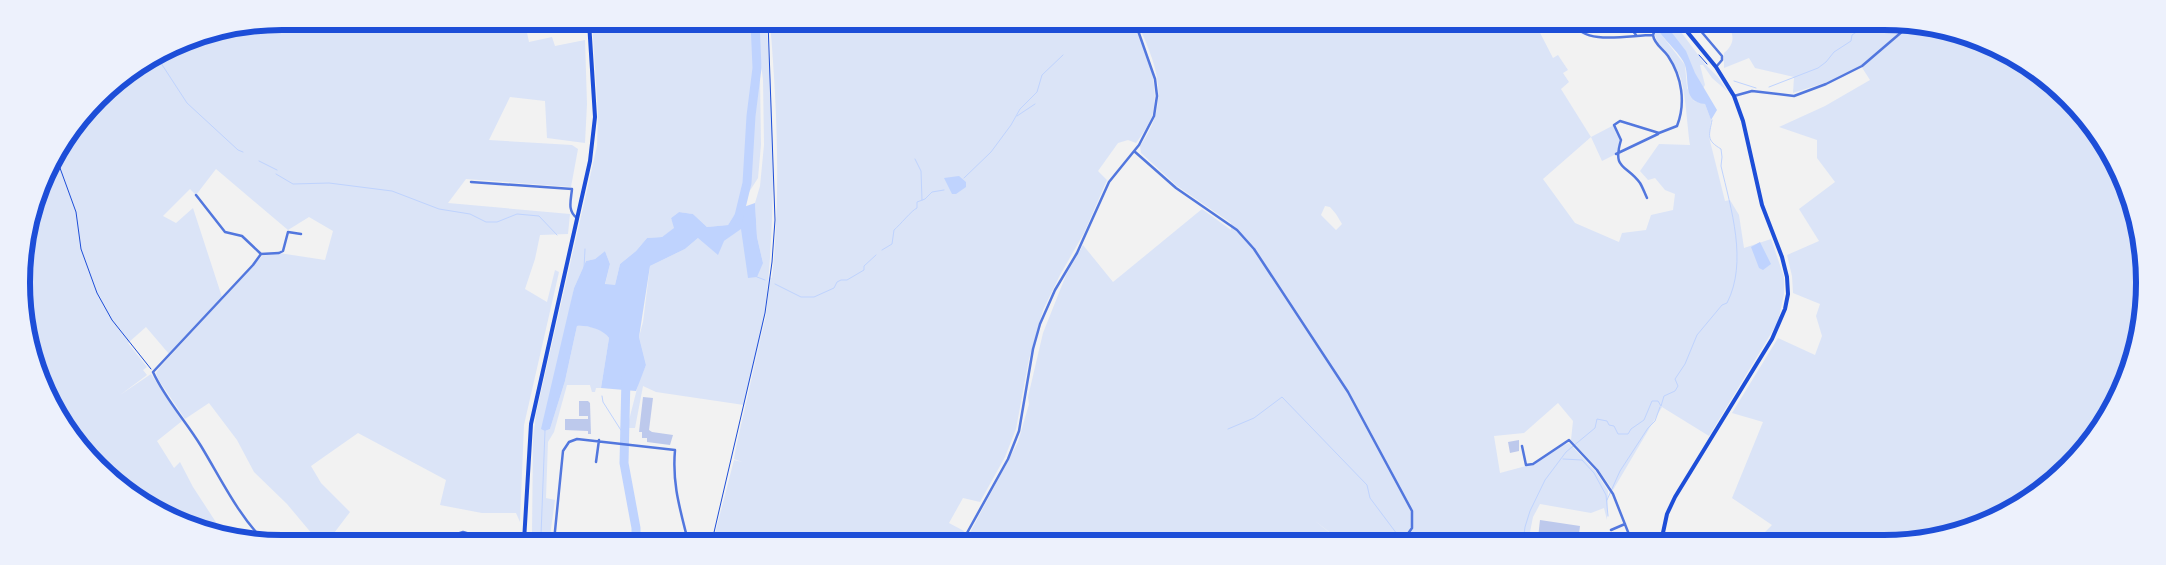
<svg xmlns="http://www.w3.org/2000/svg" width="2166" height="565" viewBox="0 0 2166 565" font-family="'Asap Condensed',sans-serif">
<rect width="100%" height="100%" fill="#f2f2f2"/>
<path fill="#dbe4f7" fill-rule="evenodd" d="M283,21L548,22L526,28L529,42L552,37L555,46L585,40L587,104L585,143L547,138L545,101L510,97L489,140L572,145L578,149L571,187L466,179L448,203L570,214L568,234L540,235L535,259L525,289L547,302L555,270L559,272L524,425L520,522L516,513H482L440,505L446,480L358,433L311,466L321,483L350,512L328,541H318L287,504L254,472L237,440L209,403L185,419L158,379L156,373L160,367L262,256L279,253L325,260L333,231L309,217L288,230L216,169L196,195L190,189L163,216L176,223L193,208L222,297L169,354L146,327L128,343L147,367L143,370L147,375L120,395L151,374L182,421L157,441L174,468L180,462L193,487L223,533L152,509L75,442L30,350L22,265L48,167L110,86L183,41Z
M592,22H754L760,77L761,145L758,178L728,225L707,227L693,214L679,212L671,218L675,228L662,237L647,238L636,251L620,264L615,285H605L610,264L605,251L595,259L586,261L574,288L545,431L550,429L565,381L577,326C587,325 604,329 609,338L601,388H596L595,392H592L590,385H567L554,432L548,442L546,498L555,500L550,536L543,541H537L532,534L533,439L536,414L597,146L598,113Z
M756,22H766C775,117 776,217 765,312C761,343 751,374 744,405L656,392L643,386L635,428H627L639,381L646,365L639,337L643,322L650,266L685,249L698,238L724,241L741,228L763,263L757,237L755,203L760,186L764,145L763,80Z
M770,22H1133C1146,49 1161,86 1152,116C1148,126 1142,135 1136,143L1128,140L1118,143L1098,171L1107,180L1084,233L1060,275L1043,310L1029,359L1016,429L1005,457L980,502L963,498L949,523L964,531L958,542L713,541L734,460L742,462L734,459L736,447L766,315L769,277L772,278C781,193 777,106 770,22Z
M1137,22L1535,23L1553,58L1558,55L1568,70L1563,73L1569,82L1561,89L1591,137L1614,125L1621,140L1616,154L1602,161L1591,137L1543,179L1575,223L1619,242L1622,233L1646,230L1651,215L1673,210L1675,194L1665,190L1655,178L1648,180L1640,171L1659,144L1690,145C1687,125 1686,94 1680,76C1675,62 1654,43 1655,33L1670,24H1675L1705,64L1718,77L1727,91L1712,78L1703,65H1700L1705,85L1703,88L1669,29H1664L1660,33L1685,65L1687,88L1694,101L1705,104L1711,120L1709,137L1725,201L1730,200L1739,215L1744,248L1771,239L1784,277V294L1778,322L1709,436L1662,407L1613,490L1598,469L1571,440L1573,421L1558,403L1524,433L1494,436L1500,473L1533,464L1554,449L1569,443L1596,472L1608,491L1607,520L1604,508L1591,513L1540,504L1533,517L1528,542H1342L1314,520L1341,542H965L1018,442L1029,404L1028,397L1043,333L1066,275L1083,245L1113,282L1202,209L1231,230V223L1177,186L1141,153L1140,146C1171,102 1158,68 1137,22ZM1325,206L1330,207L1336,214L1342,224L1336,230L1321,215Z
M1726,23L1918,24L2014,56L2091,124L2136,215L2142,317L2118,398L2068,467L1999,517L1917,542H1766L1763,534L1772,525L1732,498L1763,422L1732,413L1778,338L1815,355L1822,336L1816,316L1820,304L1793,293L1792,276L1787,255L1819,241L1799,209L1835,182L1817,158V140L1779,127L1825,106L1870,80L1861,66L1843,77L1793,93L1794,77L1755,68L1749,58L1724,68V53C1735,44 1735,34 1726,23Z"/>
<path fill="#bfd3fe" d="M1664,29H1669L1686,51L1695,73L1717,110L1711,120L1705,104C1682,102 1690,80 1685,65C1681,55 1667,42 1660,33Z
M959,176L966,182V187L956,194H952L944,178Z
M755,203L757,237L763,263L757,277L748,278L741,229L724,241L718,255L698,238L685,249L650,266L639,337L646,365L636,391L601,388L609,338C604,330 587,325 577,326L565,381L550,429L545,431L541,429L574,288L586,261L595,259L605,251L610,264L605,284L615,285L620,264L636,251L647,238L662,237L674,228L671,218L679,212L693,214L707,227L728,225L738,209Z
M1760,242L1771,264L1763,270L1759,268L1751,247Z"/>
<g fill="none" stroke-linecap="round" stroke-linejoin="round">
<path stroke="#bfd3fe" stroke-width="1" d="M1664,23L1669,29
M157,57L187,103L238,150L243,152
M1734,81L1756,88
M1769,87L1818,68L1826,62L1834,52L1851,41L1852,35L1870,23
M1017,116L1035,104
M915,159L921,171L922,200
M259,161L277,170
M276,174L293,184L329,183L392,191L439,209L470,214L486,222H497L517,214L539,216L557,235
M964,178L991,152L1011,125L1020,109L1037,92L1042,75L1063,55
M882,250L892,244L894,230C900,225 912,210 917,208V202L925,199L932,192L944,190
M584,268L585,249
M757,277L765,280
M775,284L801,297H814L834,288L837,282L841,280H847L864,270V266L876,255
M602,396L603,402L624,435
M1228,429L1254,418L1282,397L1367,485L1370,498L1400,538
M1563,459L1582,460L1594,473L1606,495L1608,516
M1607,500L1620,471L1648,428L1655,421L1660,407
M541,535L545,431
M1523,542L1525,527L1530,511L1545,480L1566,452L1595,428L1597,419L1607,421L1609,425L1614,426L1618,434H1628L1631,429L1644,420L1652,401H1658L1661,406L1664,396L1675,391L1678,386L1675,379L1685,364L1697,335L1722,305L1727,303C1748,262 1731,209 1721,166L1722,157L1721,149C1706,140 1709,136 1712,120"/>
<path stroke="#bfd3fe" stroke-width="9" d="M738,220L747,183L751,116L757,68L755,22
M626,378L624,463L636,528V541"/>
</g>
<path fill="#bdc9ec" d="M643,397L653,398L649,430L652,432L673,435L670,445L647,442V438H642V432H639Z
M579,401H588L590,403L591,434H588V431L565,430V419H588V416H579Z
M1519,440V451L1510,453L1508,442Z
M1540,520L1580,526L1578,542H1533L1534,538H1538Z"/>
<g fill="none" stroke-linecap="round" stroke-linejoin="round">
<path stroke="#1d4ed8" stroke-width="1" d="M1699,55L1707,64
M56,157L76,212L81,249L97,293L112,320L151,369
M712,541L765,313L772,262L775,220L768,22"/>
<path stroke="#5277de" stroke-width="2.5" d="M1573,23C1585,46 1629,35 1653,35
M1627,23L1636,35
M1694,23L1722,56V60L1716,67
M1653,35L1655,30L1667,23
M1734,96L1752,91L1794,96L1826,84L1862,66L1911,24
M1134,151L1176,188L1237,230L1254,249L1348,392L1412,511V528L1402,542
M1616,154L1658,134
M471,182L572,189C571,200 567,211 577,218
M196,195L225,232L242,236L261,254
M1647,198C1645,194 1643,188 1640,183C1626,164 1612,170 1621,140L1614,125L1620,121L1659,133L1677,126C1686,103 1682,77 1668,56C1663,49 1654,44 1653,35
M1522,446L1526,465L1533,464L1569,440L1597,470L1613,494L1632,542
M596,462L599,440
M1611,530L1625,524
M264,541C237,513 221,479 201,446C186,421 165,399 153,372L253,265L261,254L279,253L283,251L288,232L301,234
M459,541L457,534L463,532L494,541
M466,541L478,536
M554,541L563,451L569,442L577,439L675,450C672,484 680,509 688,541
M962,542L1008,459L1019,431L1033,349L1040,324L1055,290L1077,253L1109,182L1139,145L1154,116L1157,96L1155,79L1135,22
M1754,542L1763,534"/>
<path stroke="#1d4ed8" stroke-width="4" d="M1661,542L1667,514L1675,497L1772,339L1785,309L1788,294L1787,277L1782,257L1762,205L1743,121L1734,96L1716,67L1680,23"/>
<path stroke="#1d4ed8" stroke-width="4" d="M524,541L531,424L590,161L595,117L589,22"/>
</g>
<path d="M0 0H2166V565H0ZM282 30H1884A252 252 0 0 1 2136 282V283A252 252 0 0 1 1884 535H282A252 252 0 0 1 30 283V282A252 252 0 0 1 282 30Z" fill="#edf1fc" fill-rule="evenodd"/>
<path fill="none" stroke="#1d4ed8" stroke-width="6" d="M282 30H1884A252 252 0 0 1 2136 282V283A252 252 0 0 1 1884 535H282A252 252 0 0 1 30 283V282A252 252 0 0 1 282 30Z"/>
</svg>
